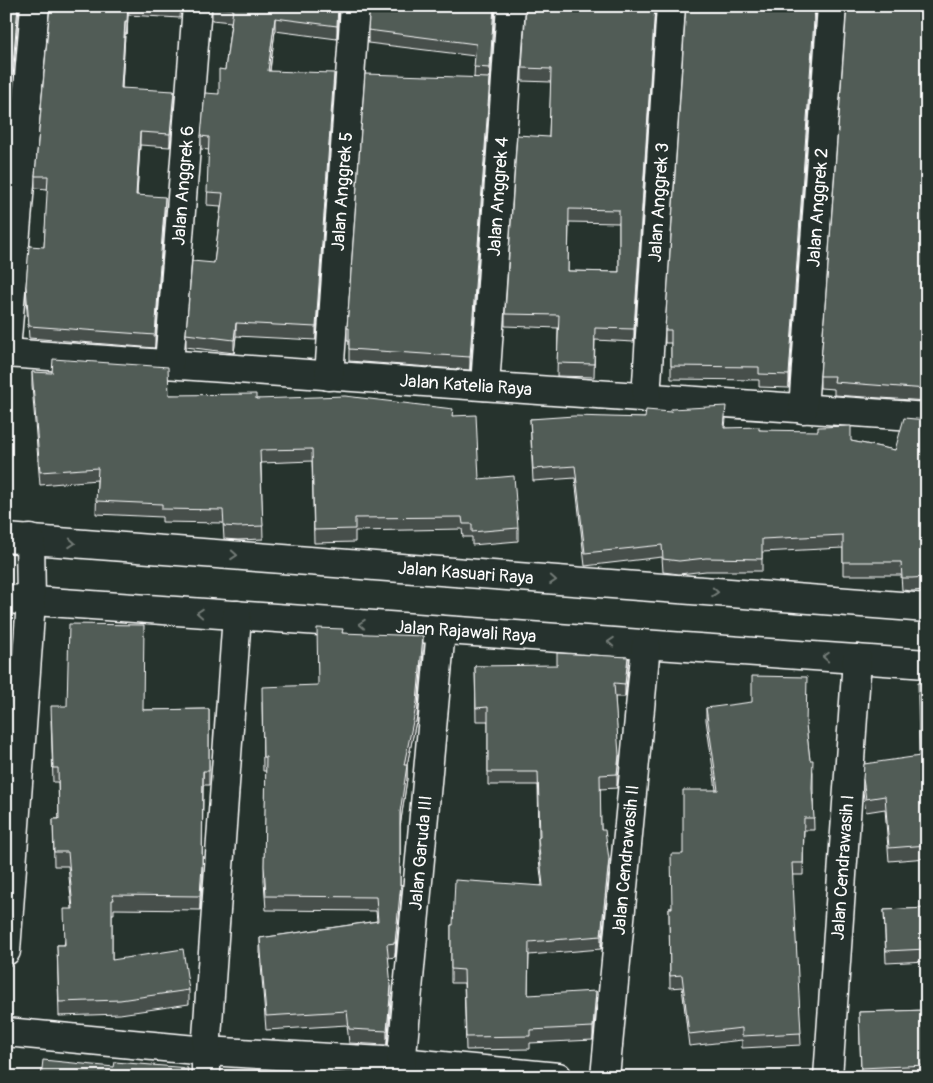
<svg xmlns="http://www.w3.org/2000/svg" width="933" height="1083" viewBox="0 0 933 1083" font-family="Pangolin,sans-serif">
<rect width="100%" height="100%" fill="#26332d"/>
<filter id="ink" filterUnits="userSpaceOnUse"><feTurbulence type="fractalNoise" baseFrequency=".02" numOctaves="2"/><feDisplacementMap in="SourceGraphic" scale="10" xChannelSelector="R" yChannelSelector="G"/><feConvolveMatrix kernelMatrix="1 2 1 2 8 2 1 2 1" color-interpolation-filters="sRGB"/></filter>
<g filter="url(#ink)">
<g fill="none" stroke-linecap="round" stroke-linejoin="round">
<defs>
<g id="minor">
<path d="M6,350L35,6"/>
<path id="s1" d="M6,353L927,417"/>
<path id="s2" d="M169,364L197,6"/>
<path id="s3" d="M329,376L355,6"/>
<path id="s4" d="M485,386L511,6"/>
<path id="s5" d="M646,398L671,6"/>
<path id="s6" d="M803,409L832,6"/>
<path id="s7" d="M6,538L927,608"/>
<path id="s8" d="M6,599L927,664"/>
<path d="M6,951L31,601L30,539"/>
<path d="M6,1032L206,1051L401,1062L558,1077"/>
<path d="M206,1077V1051L237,615"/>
<path id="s9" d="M400,1077L441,630"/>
<path id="s10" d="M605,1077L646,645"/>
<path id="s11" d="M828,1077L857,659"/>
</g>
</defs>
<use href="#minor" stroke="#fff" stroke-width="31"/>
<use href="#minor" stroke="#26332d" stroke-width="28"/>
</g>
<path fill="#464f4b" stroke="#fff" fill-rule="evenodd" d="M50,6H181L180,18L128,15L127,34H125L122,88L174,104L170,147L140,145L137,195L165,209L155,348L29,338L26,298V286L44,247L48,189L35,188V176Z
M212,6H339L337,39L275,31L270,71L334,86L316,340L236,336L234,353L186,347V334L214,263L221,206L207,205L209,150L201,149V136L219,94L225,70L231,22L212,20Z
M495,6L490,81V91L470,370L349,361V341H347V328L474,78L475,56L368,43V30Z
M526,6H655L634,342L595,340L594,377L557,376L558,328L505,326V314L549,137L551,82L522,81V68ZM569,222L619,223V272L568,271Z
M816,6L789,388L759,387V380L671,379V343H665V330Z
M927,6V401L834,395V389L820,388V376Z
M32,372L169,395L256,399L453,416L479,479L518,528V541L472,545V537H463L462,529L355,531V542L314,543L312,461L261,463L263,539L238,540L224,539L223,523L162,522V517L96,514L97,480L40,485L32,385Z
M645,418L726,419L725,428L759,430L851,441L895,450L927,420V590L912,591L902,590L901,575H843V548L762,552V571H706L679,574L663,572L662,557L585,566L575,478L533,481L530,419Z
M342,633L423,650L417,716L407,765V779L400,827V885L401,899L395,957L388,958L391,1000L387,1045L349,1043L347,1025L266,1030L260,952V938L377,921L376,911L266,910L264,880L266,771H263L262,701L318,685Z
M475,666L628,670L625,697H615L619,769L617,788L600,789L601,830L609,873L601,949L529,955L528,995L596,1005L593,1040L530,1043V1049L466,1050L464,983H451V925H453L542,885L538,851V838H539L538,785H488V721H476Z
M927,682V858L889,861L885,809L866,812L863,792V779L919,756L918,695Z
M706,708L806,726L810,760L813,772V794L814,830H804L803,875H792L801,1045L742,1048V1040L689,1046L682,987L670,988L669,908H672L683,854L716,790L706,720Z
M209,709V785H203L202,880L200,910L114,909V914H112V960L189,990V1004L120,1014L59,1016L57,945H64L72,909L68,866H54L53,819H59L58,782H53L51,720L143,710Z
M927,908V961L886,963L884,910Z
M927,1010V1077H861L859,1012Z"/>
<path fill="#39403d" stroke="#fff" d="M18,6H19L6,161V148Z
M128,6V15L127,34V21Z
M338,6H339L337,39V26Z
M494,6H495L490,81V68Z
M655,6L634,342V329Z
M815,6H816L789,388V375Z
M275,18V31L268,84V71Z
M125,21V34L121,100V88Z
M334,73V86L316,340V327Z
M490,78V91L470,370V357Z
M174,91V104L170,147V134Z
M140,132V145L136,207V195Z
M165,197V209L155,348V335Z
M236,323V336L234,353V340Z
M423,636V650L417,716L407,765V779L400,827V896L401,884V899L395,957L400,813L404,765Z
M628,657V670L625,697V684Z
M9,675V688L6,728V715Z
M619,755V769L617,788V774Z
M203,771L202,880L200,910V896Z
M609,859V873L601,949V936Z
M391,986V1000L387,1045V1031Z
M596,991V1005L593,1040V1027Z"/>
<path fill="#515c57" stroke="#fff" fill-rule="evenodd" d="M6,6H18L6,148Z
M50,6H128L127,21H125L121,88L174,91L170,134L140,132L136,195L165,197L155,335L29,326L26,286L29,246L44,247L48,176H35Z
M212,6H338L337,26L275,18L268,71L334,73L316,327L236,323L234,340L186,334L192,261L214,263L223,193L207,192L209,137L201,136L205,93L219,94V69L225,70L233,9L212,8Z
M370,6H494L490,68L474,67L476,44L368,30Z
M526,6H655L634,329L595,328L594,364L557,363L559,315L505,314L517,135L549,137L551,69L522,68ZM569,209L619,210V272L568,271Z
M686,6H815L789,375L759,374V367L671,366V330H665Z
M847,6H927V389L834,382L835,376H820Z
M365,74L490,78L470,357L349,349V328H347Z
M53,359L168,367L169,395L256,394V399L345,396L453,409L452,416L476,415L479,479L514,476L518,528L472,532V524H463L462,517L355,518V529L314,530L312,449L260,450L263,526L238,527L224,526L223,510L162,509V504L96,501L98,468L40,472L32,372L52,373Z
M726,406L724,428L759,427V430L818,431V427L851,426V441L895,450L904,418L927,420V577L912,578H902L901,562H843V535L762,539V559L706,558L679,561L663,559L662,545L585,553L575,466L533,469L530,419L574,416L645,418L646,410L671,412V409Z
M69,624L144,625L143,710L209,709V771H203L202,866L200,896L113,895L114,900H112V960L183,949L189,990L120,1000L59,1002L57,945H65L64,909H73L68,852H54L53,819H59L58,768H53L51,706H67Z
M6,627H9V675L6,715Z
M317,628L343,629L342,633L423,636L417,702L404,765H407L400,813V885L401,884L395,943L387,944L391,986L387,1031L349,1029L347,1011L266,1016L260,938L378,921L376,897L266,896L264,866L266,757H263L262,687L318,685Z
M557,653L628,657L625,684L614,683L619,755L617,774L600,775L601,830H605L609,859L601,936L529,942L528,995L596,991L593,1027L530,1030V1036L466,1037L464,970L451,969V925H453L455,880L543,886L538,838L540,837L538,772H488V707L476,708L475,666L557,665Z
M752,676L807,677L806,725L810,760H813L812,788L814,818H804L803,863H792L801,1033L742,1036V1028L689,1034L682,975L670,976L669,908H672L671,854H683V790H718L706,708L752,702Z
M927,682V845L889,848L885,796L866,799L863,779L864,764L920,756L918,683Z
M927,908V949L886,951L884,910Z
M927,1010V1065L861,1068L859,1012Z
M43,1060L114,1067L115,1062L188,1068L187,1077H41Z"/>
<defs><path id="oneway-chevron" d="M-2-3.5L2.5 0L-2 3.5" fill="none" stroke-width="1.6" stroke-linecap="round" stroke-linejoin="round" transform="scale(1.25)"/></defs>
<g stroke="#727a76">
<use href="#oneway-chevron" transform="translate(72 543) rotate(4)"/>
<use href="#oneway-chevron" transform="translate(234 555) rotate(4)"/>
<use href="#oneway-chevron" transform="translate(553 580) rotate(4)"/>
<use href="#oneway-chevron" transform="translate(715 592) rotate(4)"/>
<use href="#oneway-chevron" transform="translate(200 613) rotate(-176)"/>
<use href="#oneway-chevron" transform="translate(362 624) rotate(-176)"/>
<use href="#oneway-chevron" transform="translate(611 642) rotate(-176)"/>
<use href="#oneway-chevron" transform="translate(826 657) rotate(-176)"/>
</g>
</g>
<g text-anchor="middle" stroke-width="4" stroke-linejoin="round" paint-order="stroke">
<g font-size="18" fill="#fff" stroke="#26332d">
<text dy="6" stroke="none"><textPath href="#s2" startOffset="179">Jalan Anggrek 6</textPath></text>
<text dy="6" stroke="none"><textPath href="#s3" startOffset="185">Jalan Anggrek 5</textPath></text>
<text dy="6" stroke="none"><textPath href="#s4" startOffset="190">Jalan Anggrek 4</textPath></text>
<text dy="6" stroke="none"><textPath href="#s5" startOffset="196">Jalan Anggrek 3</textPath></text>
<text dy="6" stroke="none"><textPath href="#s6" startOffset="202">Jalan Anggrek 2</textPath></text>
<text dy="6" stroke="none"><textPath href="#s1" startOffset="461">Jalan Katelia Raya</textPath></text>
<text dy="6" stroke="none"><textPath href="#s7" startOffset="461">Jalan Kasuari Raya</textPath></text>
<text dy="6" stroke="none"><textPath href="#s8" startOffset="461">Jalan Rajawali Raya</textPath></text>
<text dy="6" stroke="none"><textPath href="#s9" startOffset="225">Jalan Garuda III</textPath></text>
<text dy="6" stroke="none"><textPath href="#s10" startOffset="218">Jalan Cendrawasih II</textPath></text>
<text dy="6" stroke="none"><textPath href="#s11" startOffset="210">Jalan Cendrawasih I</textPath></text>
</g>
</g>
<rect width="933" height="1083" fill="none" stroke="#26332d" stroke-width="25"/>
<rect x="12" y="12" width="908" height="1058" fill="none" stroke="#fff" stroke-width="2" filter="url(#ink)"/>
</svg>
